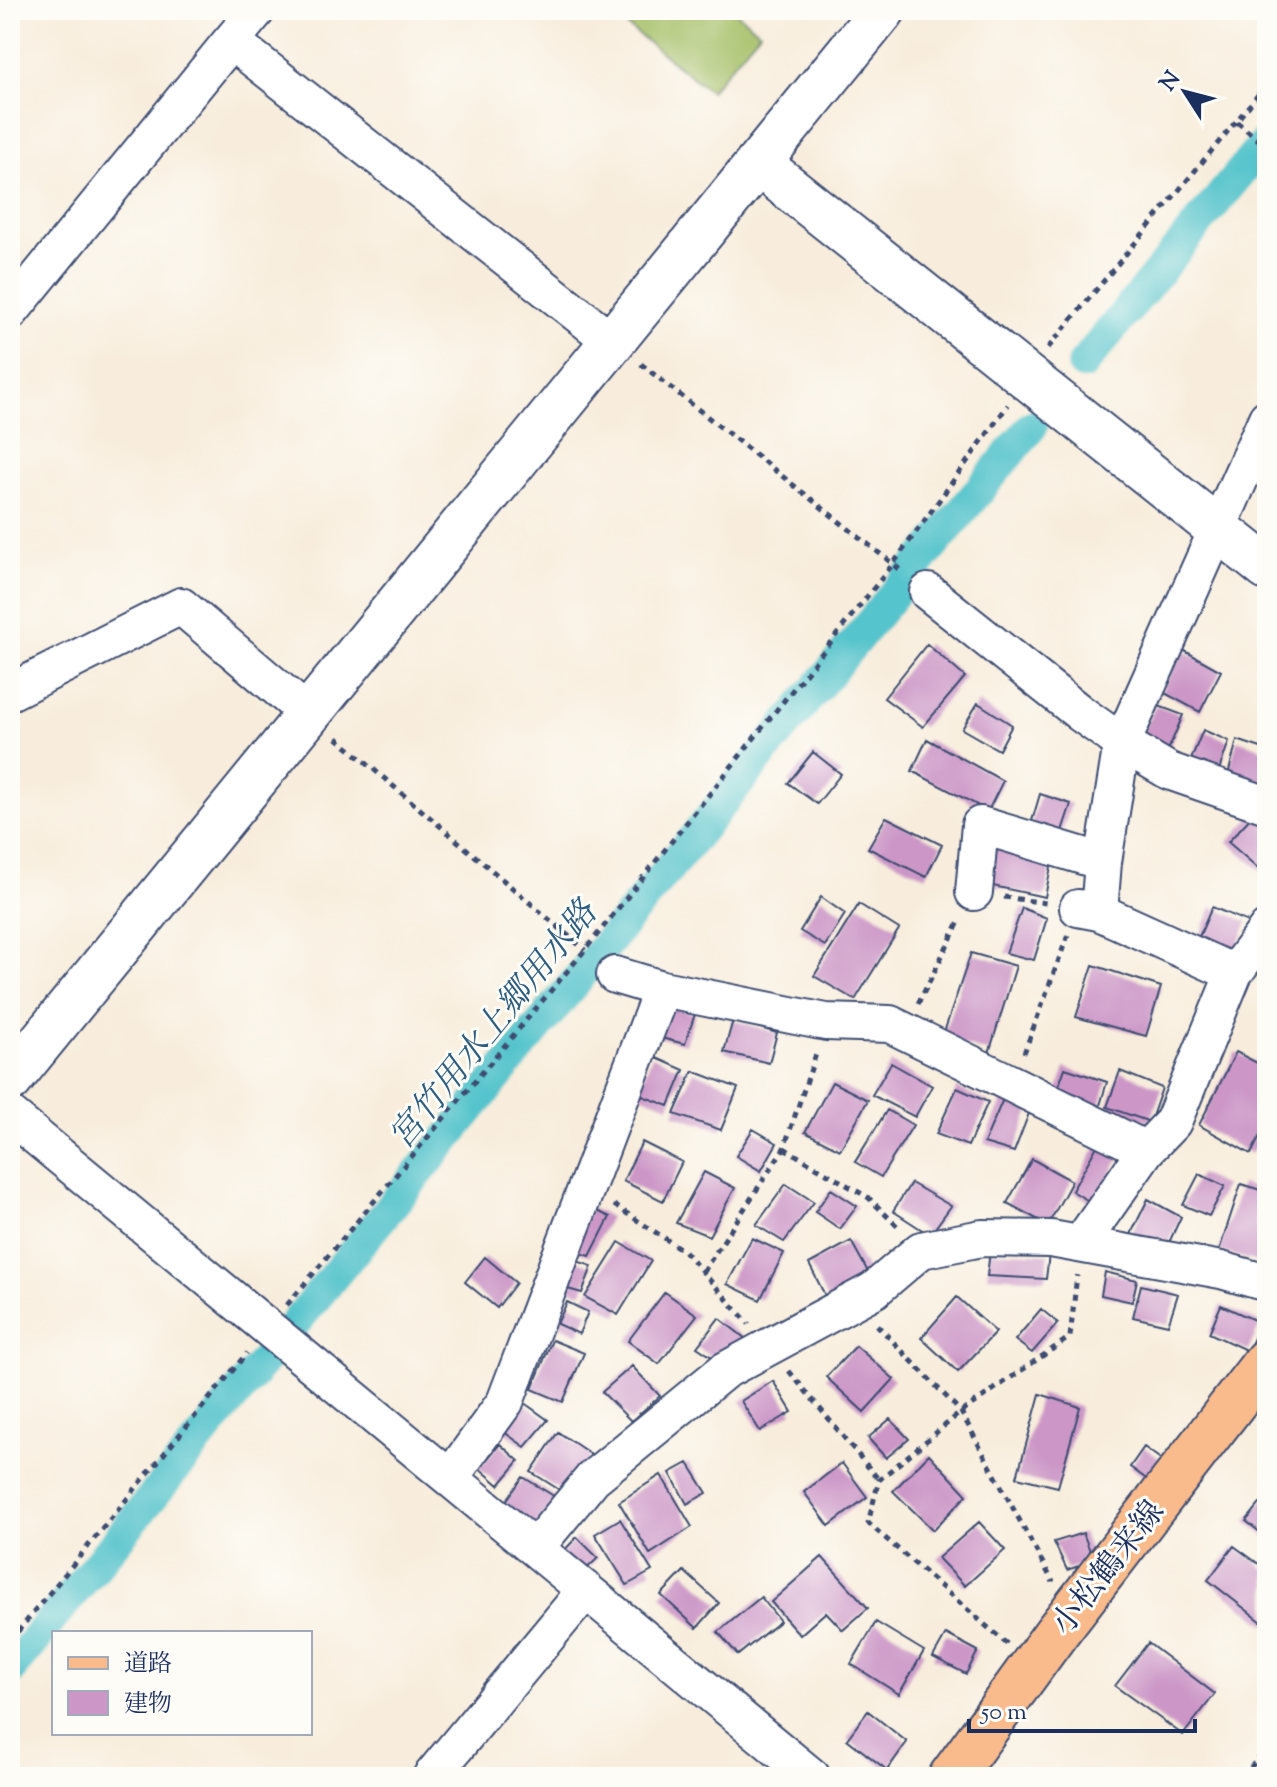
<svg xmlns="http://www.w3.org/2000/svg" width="1277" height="1787" viewBox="0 0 1277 1787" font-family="'Sorts Mill Goudy','Noto Serif JP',serif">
<rect width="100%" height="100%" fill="#fdfcf7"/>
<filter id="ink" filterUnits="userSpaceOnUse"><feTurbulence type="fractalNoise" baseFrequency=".0125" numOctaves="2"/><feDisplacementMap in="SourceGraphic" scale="16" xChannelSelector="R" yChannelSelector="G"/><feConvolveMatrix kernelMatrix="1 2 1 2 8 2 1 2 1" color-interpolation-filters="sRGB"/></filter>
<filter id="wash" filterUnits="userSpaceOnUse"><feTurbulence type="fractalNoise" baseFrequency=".006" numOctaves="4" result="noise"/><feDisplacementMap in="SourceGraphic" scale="32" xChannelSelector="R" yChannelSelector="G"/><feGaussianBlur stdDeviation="1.8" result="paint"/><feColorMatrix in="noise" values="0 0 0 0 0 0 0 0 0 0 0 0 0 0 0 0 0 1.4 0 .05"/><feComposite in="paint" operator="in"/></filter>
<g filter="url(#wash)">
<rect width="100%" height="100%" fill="#f8eddc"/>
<path fill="#a3be64" stroke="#5f7661" stroke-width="2" d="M607,10H733L760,32L710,91Z"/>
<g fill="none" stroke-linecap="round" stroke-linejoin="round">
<path stroke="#56c4cc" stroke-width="32" d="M1083,364L1267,140
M10,1670L1032,426"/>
</g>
<g id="blocks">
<path fill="#cc97c7" d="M927,644L965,677L923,727L884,698Z
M1183,650L1221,671L1200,712L1161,691Z
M978,703L1012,725L999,750L962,729Z
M1156,705L1183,715L1167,753L1137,742Z
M1203,730L1229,741L1218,773L1189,764Z
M927,739L1003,781L988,811L912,771Z
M1237,740L1267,750V785L1228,775Z
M813,752L841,774L817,804L788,783Z
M1040,794L1071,804L1059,840L1029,831Z
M1254,814L1267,826V876L1228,842Z
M886,817L942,845L926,877L868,848Z
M987,846L1052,862L1045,897L979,883Z
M821,897L845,914L825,946L800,931Z
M859,904L899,929L855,1000L814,976Z
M1212,907L1248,922L1232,960L1195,946Z
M1022,908L1047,918L1034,960L1006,953Z
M971,953L1016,966L989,1053L942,1038Z
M1093,965L1161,987L1146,1036L1076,1017Z
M669,1006L695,1014L685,1044L657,1037Z
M733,1020L777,1033L769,1063L724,1052Z
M1236,1052L1267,1068V1122L1251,1154L1199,1125Z
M652,1056L684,1070L669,1106L637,1094Z
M891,1063L932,1086L915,1117L872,1095Z
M1065,1068L1107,1082L1098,1112L1055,1097Z
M693,1071L738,1088L721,1130L674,1114Z
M1120,1071L1162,1088L1150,1122L1107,1107Z
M832,1082L868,1100L840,1150L805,1132Z
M957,1088L988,1102L968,1146L936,1134Z
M1003,1099L1031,1108L1014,1152L984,1143Z
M887,1110L913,1125L881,1177L855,1162Z
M753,1129L777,1143L761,1171L736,1156Z
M1102,1137L1125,1150L1092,1203L1072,1191Z
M642,1142L682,1162L663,1201L623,1181Z
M1032,1159L1072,1181L1048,1225L1007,1203Z
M704,1172L735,1188L709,1236L676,1223Z
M1199,1174L1225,1186L1209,1216L1183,1205Z
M911,1183L951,1206L930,1235L893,1211Z
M786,1184L814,1202L784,1242L756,1225Z
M1241,1184L1267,1192V1265L1219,1251Z
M831,1189L857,1206L840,1229L815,1212Z
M1148,1199L1181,1217L1166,1249L1131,1234Z
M591,1208L610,1217L590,1256L571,1250Z
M752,1238L784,1253L760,1300L727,1284Z
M851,1241L873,1281L830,1305L809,1264Z
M619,1242L651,1261L618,1315L585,1297Z
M990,1251L1049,1254L1046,1279L987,1276Z
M485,1257L516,1283L497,1308L465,1282Z
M568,1258L592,1266L582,1293L557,1286Z
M1105,1272L1137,1280L1132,1302L1101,1295Z
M1141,1285L1178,1294L1168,1325L1133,1317Z
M665,1292L697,1315L659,1364L628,1341Z
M957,1297L996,1332L958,1372L921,1338Z
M567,1302L588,1312L579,1334L557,1324Z
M1221,1305L1261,1323L1248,1351L1209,1333Z
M1041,1309L1058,1323L1032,1353L1015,1340Z
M719,1318L746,1339L724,1365L697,1347Z
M552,1340L584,1353L563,1402L532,1389Z
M856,1346L894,1379L864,1412L826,1377Z
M632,1366L660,1396L631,1421L602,1392Z
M773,1381L792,1412L760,1431L741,1401Z
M1040,1394L1080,1407L1058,1487L1017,1477Z
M523,1402L548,1420L525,1447L500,1429Z
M890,1419L909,1439L886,1458L868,1438Z
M558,1432L592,1455L566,1494L531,1472Z
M500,1444L519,1461L499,1485L479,1468Z
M1144,1447L1166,1463L1152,1483L1130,1467Z
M929,1454L967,1495L933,1530L893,1491Z
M688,1463L707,1493L687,1504L670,1473Z
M842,1463L867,1497L829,1526L804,1492Z
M661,1475L692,1527L650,1554L619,1502Z
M523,1477L557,1498L537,1526L504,1504Z
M1267,1495V1538L1246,1521Z
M620,1519L652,1571L627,1585L595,1534Z
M979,1522L1005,1550L965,1586L938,1558Z
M1083,1533L1094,1561L1067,1570L1054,1542Z
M577,1537L598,1558L580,1575L559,1556Z
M1234,1546L1267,1570V1626L1208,1580Z
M822,1557L868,1608L843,1630L826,1612L800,1635L771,1602Z
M684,1571L719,1603L697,1628L661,1595Z
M761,1597L780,1621L738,1655L718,1632Z
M876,1622L924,1651L899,1694L851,1664Z
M946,1634L978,1651L966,1674L933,1657Z
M1148,1643L1215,1694L1183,1735L1115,1686Z
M868,1711L907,1742L887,1770L847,1739Z"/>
</g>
</g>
<g filter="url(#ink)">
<use href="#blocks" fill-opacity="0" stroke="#3c4c71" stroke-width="2"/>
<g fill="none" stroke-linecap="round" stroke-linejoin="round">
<defs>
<path id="minor" d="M231,41L257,10
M10,312L231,41L612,341
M928,592L1080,713L1122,743L1169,771L1267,805
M10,692L181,606L308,714
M974,892L980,825L1103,862
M1078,908L1099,912L1234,973
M1099,912L1103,862L1122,743L1267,418
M615,975L662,989L826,1022L890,1024L1146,1150
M10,1115L812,1777
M1081,1243L1146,1150L1173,1122L1234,973L1267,929
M450,1478L505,1402L662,989
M535,1548L593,1478L724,1371L874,1290L921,1250L982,1238L1051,1239L1221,1270L1267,1283
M431,1777L586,1590"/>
<path id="tertiary" d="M758,163L1267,568
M10,1080L883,10"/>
<path id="primary" d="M951,1777L1056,1633L1267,1360"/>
</defs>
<use href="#minor" stroke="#3c4c71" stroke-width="40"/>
<use href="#tertiary" stroke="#3c4c71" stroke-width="48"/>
<use href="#primary" stroke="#3c4c71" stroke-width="48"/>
<path stroke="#3c4c71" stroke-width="5" stroke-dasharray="6 6" stroke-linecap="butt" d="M1237,122L1267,147
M1048,348L1267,84
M641,364L903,572
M337,738L585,950
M1004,897L1046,903
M918,1004L960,920
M1024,1053L1068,935
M784,1148L869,1198L898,1227
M614,1205L684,1251L749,1324
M703,1272L784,1148L817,1051
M287,1305L585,950L893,564L1008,405
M877,1325L961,1412L1053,1582
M789,1371L879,1480
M10,1641L247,1353
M1007,1644L868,1523L879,1480L961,1412L1070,1337L1077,1275
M1243,1777L1267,1747"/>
<use href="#minor" stroke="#fff" stroke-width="36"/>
<use href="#tertiary" stroke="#fff" stroke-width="44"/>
<use href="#primary" stroke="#fabb8c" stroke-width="44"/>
</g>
</g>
<g text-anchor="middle" stroke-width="6" stroke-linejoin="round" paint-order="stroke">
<g font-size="32" fill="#1b2f5e" stroke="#fdfcf7">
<text transform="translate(1107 1567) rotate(-52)" y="11">小松鶴来線</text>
</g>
<g font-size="34" font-style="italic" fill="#2d5c7f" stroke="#fdfcf7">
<text transform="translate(492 1024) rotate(-51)" y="12">宮竹用水上郷用水路</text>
</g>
</g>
<rect width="1277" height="1787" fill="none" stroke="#fdfcf7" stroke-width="40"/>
<rect x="52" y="1631" width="260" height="104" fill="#fdfcf7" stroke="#a3aaba" stroke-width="2"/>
<rect x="68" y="1657" width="40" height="12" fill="#fabb8c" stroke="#a3aaba" stroke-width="2"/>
<text x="124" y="1671" font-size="24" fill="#1b2f5e">道路</text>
<rect x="68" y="1691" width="40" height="24" fill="#cc97c7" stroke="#a3aaba" stroke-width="2"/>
<text x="124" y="1711" font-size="24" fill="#1b2f5e">建物</text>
<g transform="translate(1185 92) rotate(306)" stroke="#fdfcf7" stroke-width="6" paint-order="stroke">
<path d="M0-6L14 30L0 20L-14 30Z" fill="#1b2f5e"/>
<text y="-12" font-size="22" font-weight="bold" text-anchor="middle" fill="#1b2f5e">N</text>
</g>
<path d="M969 1719v12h226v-12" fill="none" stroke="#1b2f5e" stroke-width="4"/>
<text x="981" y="1719" font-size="24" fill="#1b2f5e" stroke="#fdfcf7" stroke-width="6" paint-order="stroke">50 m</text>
</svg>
